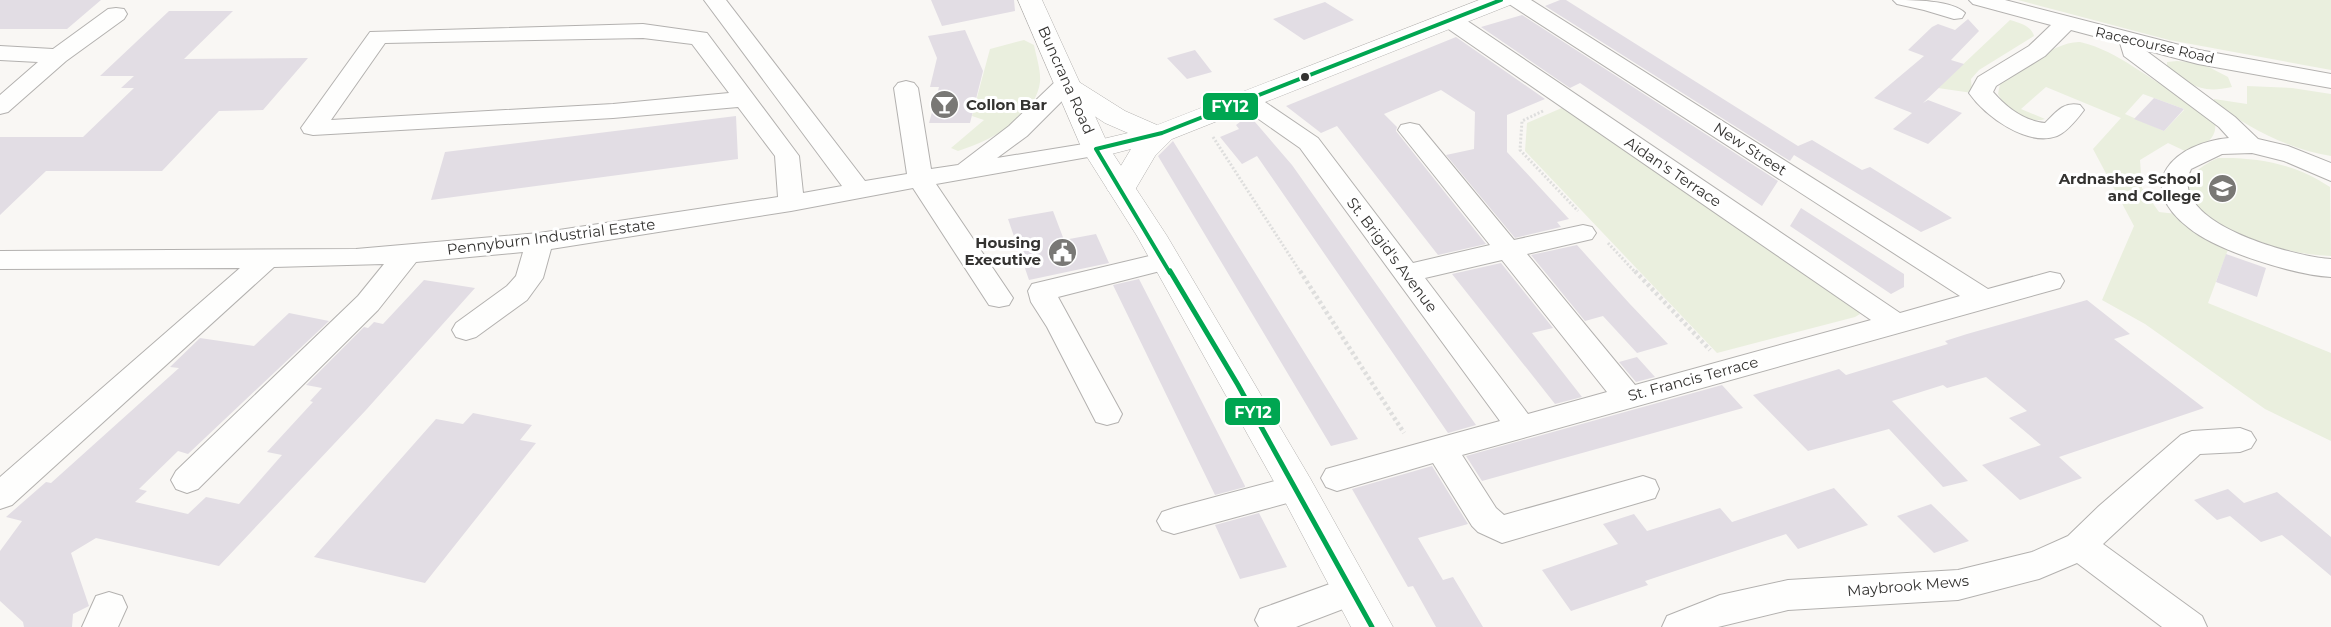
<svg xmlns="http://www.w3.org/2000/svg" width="2331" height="627" viewBox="0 0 2331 627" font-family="Montserrat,sans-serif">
<rect width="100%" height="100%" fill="#f9f7f4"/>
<path fill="#eaefde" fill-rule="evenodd" d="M2018,0H2331V70L2169,40Z
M2010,20C2019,23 2031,25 2034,36L1979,70L1971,79L1972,93L1938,88Z
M1024,40L1034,45C1036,56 1041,70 1040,82C1036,117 989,142 958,151L951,148L984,120L972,116L990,49Z
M2080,42C2120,51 2150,82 2186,98V103L2202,109L2215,121C2218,141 2202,145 2187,152L2168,143L2140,160L2142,188L2159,212L2177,214L2229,247L2208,303L2331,353V441L2265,409L2145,324L2102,300L2134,226L2093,149L2121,118L2046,87L2021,109L2045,119C2028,125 2006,109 1998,94L2000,84C2020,70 2056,41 2080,42ZM2143,94L2184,109V110L2164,131L2125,114Z
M2177,61L2201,63L2228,77L2232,87C2200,94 2191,85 2167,67V62Z
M2247,86L2292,88L2331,94V156C2287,149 2249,128 2213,102L2214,99L2247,104Z
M1564,107L1855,306L1860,314L1855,317L1717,353L1525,151L1527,123Z
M2218,158C2258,157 2296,164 2330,187L2331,256C2302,255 2277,248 2249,239C2241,236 2230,234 2223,230C2185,208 2170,179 2218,158Z"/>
<path fill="#e2dde4" d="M0,0H101L67,29H0Z
M931,0H1014L1015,11L942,26Z
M1560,0H1566L1798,146L1812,140L1862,170L1870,167L1952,218L1921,232L1794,155L1790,161L1545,6Z
M1325,2L1354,20L1304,40L1273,19Z
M169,11H233L184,59L308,58L263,110L219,111L162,171H46L0,215V137H83L134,88H121L134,76H100Z
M1522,15L1778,181L1762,206L1580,83L1570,88L1481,27Z
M1968,19L1979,31L1951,60L1964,64L1923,103L1928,100L1962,113L1928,144L1893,129L1912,113L1874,98L1924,56L1908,50L1932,27L1938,24L1955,30Z
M965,30L983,71L970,123H929L939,87H930L937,58L928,36Z
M1456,37L1545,99L1507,115V152L1569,219L1557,222L1561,227L1515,238L1446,155L1474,149L1475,112L1441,90L1384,114L1397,127L1396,131L1486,244L1438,255L1337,126L1321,133L1286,106Z
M1195,50L1212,72L1187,79L1167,58Z
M2154,98L2184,109L2164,131L2134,119Z
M1249,115L1292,165L1476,425L1448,433L1257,156L1242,164L1220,137L1239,129L1236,125Z
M736,116L738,159L431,200L445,152Z
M1173,141L1257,276L1358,439L1331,446L1158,156Z
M1801,208L1904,274V287L1891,294L1790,226Z
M1053,211L1064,240L1096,234L1109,263L1029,280L1008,219Z
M1577,245L1629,303L1668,344L1637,353L1603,316L1585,321L1531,255Z
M2226,254L2266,268L2257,297L2216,282Z
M1501,263L1553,328L1532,333L1582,397L1555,404L1452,274Z
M1139,279L1245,486V487L1215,495L1113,285Z
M424,280L475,288L366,410L219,566L96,538L71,553L89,606L73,614L72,627H24L23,622L0,601V551L22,521L6,517L46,482L51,483L179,368L170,367L200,338L254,346L289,313L329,321L188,454L178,451L139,489L147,491L135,502L188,514L206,497L239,504L282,455L267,452L313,402L310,401L322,388L306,385L364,327L368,328L374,322L383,324Z
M2087,300L2130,334L2114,339L2204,408L2059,457L2082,478L2020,500L1982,465L2041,445L2009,418L2027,411L1986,377L1947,388L1943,385L1892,401L1968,481L1943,487L1889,429L1808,451L1753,395L1839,369L1846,375L1948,344L1945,341L1967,334Z
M1637,357L1655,377L1636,382L1619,362Z
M1722,385L1743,408L1482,481L1466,456Z
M473,413L532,425L520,440L536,443L425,583L314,557L436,419L463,424Z
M1432,466L1468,524L1418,538L1443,580L1453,577L1483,627H1436L1413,586L1408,587L1352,489Z
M1834,488L1868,525L1798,549L1786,534L1645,581L1648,585L1571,611L1542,570L1618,544L1603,524L1634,514L1647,531L1720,508L1732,522Z
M2228,489L2244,503L2277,492L2331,537V576L2282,535L2261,542L2230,516L2217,520L2194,500Z
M1931,504L1969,541L1934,553L1897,516Z
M1259,513L1287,567L1240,579L1215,525Z"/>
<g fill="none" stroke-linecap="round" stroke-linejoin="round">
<defs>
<path id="minor" d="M704,0H726L865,181L907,174L894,88L898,83L906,81L914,83L918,88L931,169L958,165L1009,126L1059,78L1067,76L1075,78L1079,83L1075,88L1027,136L997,158L1096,142L1105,144L1108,149L1105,154L936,184L1013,298L1009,305L999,307L989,305L913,188L791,211L551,249L543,278L527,300L476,337L466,340L456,337L452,330L456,323L507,286L516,276L523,252L416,262L378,310L198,489L187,493L176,489L171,480L176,471L358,296L384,264L274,267L12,505L0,509V477L240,268L0,269V251L356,249L539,233L778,197L775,156L738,107L613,118L313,135L304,133L301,128L370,32L643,24L707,33L799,156L803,193L842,186ZM643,38L692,44L729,93L613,104L331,120L385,43Z
M1505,0H1531L1988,289L2050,272L2060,274L2064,281L2060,288L1462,455L1496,508L1504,515L1643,476L1655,480L1659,489L1655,498L1502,543L1478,532L1472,526L1433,463L1337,491L1326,487L1321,478L1326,469L1500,421L1300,148L1240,106L1236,101L1240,96L1248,94L1256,96L1318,138L1413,263L1490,245L1398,130L1401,125L1410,123L1419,125L1514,240L1583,225L1592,227L1596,233L1592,239L1527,254L1635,385L1871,320L1444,26L1441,21L1444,16L1452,15L1460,16L1900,313L1960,296L1509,4ZM1502,260L1607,392L1528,414L1425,278Z
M1893,0C1912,0 1953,0 1965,13L1962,18L1954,19L1924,10L1897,4Z
M1969,0H2005L2199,50L2331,74V88L2198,64L2145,50L2235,117L2258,139L2288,146L2331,163V181L2284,161L2252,153L2222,154L2191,169C2165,223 2295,257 2331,259V277C2294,275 2217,251 2189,228C2132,184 2174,143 2229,138L2219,127L2124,56L2120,43L2071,30L2045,56L1996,86L1993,92C2006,107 2024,121 2045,123C2056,112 2064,101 2080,105L2084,110C2078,118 2067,132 2057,136C2027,147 1985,116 1969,93L1978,77L2029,46L2051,25L1973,4Z
M116,8L124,9L127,14L124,19L66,61L8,112L0,114V95L38,62L0,60V46L53,49L108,9Z
M1166,252L1176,255L1180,261L1176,267L1058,297L1122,414L1118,422L1107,425L1096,422L1047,327L1031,302L1028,291L1032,284Z
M2240,428L2251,432L2256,440L2251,448L2240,452L2200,454L2103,544L2202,616L2207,627H2162L2077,563L2039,579L1958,600L1788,610L1718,627H1662L1667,616L1720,595L1788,580L1958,570L2032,552L2068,536L2099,506L2181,435L2192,431Z
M1297,475L1309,479L1313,488L1309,497L1174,534L1162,530L1157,521L1162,512L1174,508Z
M1352,576L1364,581L1370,591L1364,601L1296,627H1259L1255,620L1260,609Z
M109,592L122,596L127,607L118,627H82L96,596Z"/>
<path id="major" d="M1479,0H1513L1510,5L1172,139L1155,156L1132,195L1122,198L1112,195L1107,189L1131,149L1096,158L1086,155L1082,149L1086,143L1128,133L1105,123L1061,94L1057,88L1061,82L1070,80L1079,82L1125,111L1157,125Z"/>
<path id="highway" d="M1018,0H1042L1110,149L1167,236L1310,478L1393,627H1351L1282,496L1137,236L1082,149Z"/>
</defs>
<use href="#minor" stroke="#b3b1af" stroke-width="2"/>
<use href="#major" stroke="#b3b1af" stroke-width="1"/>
<use href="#highway" stroke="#b3b1af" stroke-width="1"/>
<path stroke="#dededd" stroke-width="3" stroke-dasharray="2 2" stroke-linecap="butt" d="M980,106L1005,110
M1543,111L1522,121L1520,150L1578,211
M1213,137L1301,273
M1608,243L1636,273"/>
<path stroke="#dededd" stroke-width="4.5" stroke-dasharray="3 3" stroke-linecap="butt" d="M1300,271L1404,433
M1635,271L1710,350"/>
<use href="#minor" fill="#fefefd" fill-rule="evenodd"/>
<use href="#major" fill="#fefefd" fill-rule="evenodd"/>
<use href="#highway" fill="#fefefd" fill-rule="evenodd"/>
<defs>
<path id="bus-1-far1" d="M1170,273L1096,149L1162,133L1501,0"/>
<path id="bus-1" d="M1170,271L1238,385L1372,627"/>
</defs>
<use href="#bus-1-far1" stroke="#fff" stroke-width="8"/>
<use href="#bus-1" stroke="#fff" stroke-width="10"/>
<use href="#bus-1-far1" stroke="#00a651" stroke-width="4"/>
<use href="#bus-1" stroke="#00a651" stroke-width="5"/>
</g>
<defs>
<symbol id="bar-disc" viewBox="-11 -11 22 22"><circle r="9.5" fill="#797875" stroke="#fff"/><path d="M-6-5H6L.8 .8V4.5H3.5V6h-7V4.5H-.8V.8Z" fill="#fff"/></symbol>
<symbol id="school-disc" viewBox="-11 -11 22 22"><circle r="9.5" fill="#797875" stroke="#fff"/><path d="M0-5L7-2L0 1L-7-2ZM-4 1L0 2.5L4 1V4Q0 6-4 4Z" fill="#fff"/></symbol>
<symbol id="civic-disc" viewBox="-11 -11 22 22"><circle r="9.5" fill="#797875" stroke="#fff"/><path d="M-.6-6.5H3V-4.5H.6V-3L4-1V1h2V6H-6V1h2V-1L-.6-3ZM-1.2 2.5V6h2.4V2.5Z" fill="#fff"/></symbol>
</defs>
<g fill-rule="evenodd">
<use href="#bar-disc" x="928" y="88" width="33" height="33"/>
<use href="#school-disc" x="2206" y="172" width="33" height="33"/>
<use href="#civic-disc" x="1046" y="236" width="33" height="33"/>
</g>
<circle fill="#343331" stroke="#fff" stroke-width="2" cx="1305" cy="77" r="5"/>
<g text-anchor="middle" stroke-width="6" stroke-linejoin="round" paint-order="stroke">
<g font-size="14" fill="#343331" stroke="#fff">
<text transform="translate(2155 45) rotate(13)" y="5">Racecourse Road</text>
</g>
<g font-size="15" fill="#343331" stroke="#fff">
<text transform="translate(1066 80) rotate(66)" y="5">Buncrana Road</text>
<text transform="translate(1750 149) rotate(33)" y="5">New Street</text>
<text transform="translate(1673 172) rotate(34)" y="5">Aidan's Terrace</text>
<text transform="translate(551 237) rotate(-7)" y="5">Pennyburn Industrial Estate</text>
<text transform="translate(1392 255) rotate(53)" y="5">St. Brigid's Avenue</text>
<text transform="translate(1693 379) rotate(-15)" y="5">St. Francis Terrace</text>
<text transform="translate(1908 586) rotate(-5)" y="5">Maybrook Mews</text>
</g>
<g font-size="15" font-weight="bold" fill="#343331" stroke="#fff" text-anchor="end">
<text x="966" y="110" text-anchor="start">Collon Bar</text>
<text x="2201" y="184">Ardnashee School<tspan x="2201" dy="17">and College</tspan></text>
<text x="1041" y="248">Housing<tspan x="1041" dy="17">Executive</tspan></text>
</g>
</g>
<g stroke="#fff" stroke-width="2">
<rect x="1202" y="92" width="57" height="29" rx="6" fill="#00a651"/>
<rect x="1224" y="397" width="57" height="29" rx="6" fill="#00a651"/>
</g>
<g font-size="16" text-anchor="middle" font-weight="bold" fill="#fff">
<text x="1230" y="112">FY12</text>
<text x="1253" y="418">FY12</text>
</g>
</svg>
